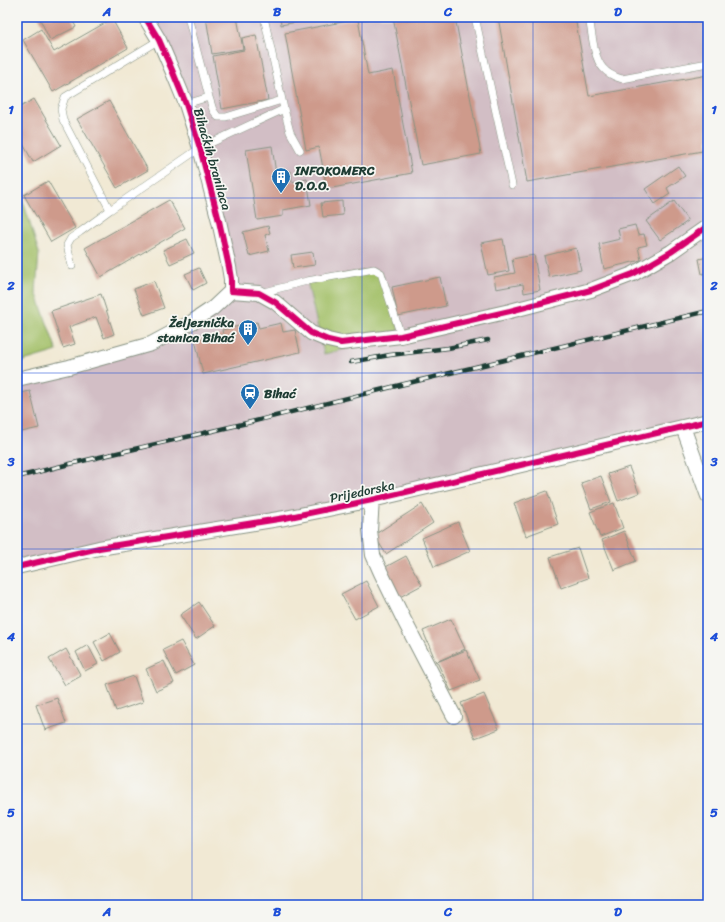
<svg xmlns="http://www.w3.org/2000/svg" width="725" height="922" viewBox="0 0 725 922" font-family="Sriracha,sans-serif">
<rect width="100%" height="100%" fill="#f6f6f2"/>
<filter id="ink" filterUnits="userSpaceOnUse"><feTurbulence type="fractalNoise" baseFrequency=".025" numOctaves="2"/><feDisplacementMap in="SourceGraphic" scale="8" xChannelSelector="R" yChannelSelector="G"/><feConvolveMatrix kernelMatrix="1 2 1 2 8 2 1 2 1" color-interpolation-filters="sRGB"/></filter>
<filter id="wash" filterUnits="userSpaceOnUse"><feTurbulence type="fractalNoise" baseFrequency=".012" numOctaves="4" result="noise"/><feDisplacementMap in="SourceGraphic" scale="16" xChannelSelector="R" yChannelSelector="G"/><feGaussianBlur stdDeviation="0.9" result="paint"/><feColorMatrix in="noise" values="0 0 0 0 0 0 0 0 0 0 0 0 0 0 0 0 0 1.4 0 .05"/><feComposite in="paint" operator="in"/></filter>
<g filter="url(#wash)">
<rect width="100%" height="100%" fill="#f1e9d4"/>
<path fill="#d2bec5" d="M145,17H708V421L372,500L17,567V379L151,344L231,291L200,148Z"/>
<path fill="#a3c067" stroke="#617e4e" d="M17,181L39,253L36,292L57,351L17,363Z
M374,269L381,273L401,336L324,354L307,281Z"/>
<g id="blocks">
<path fill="#ce9a8b" d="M39,17H71L76,27L50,40Z
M206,17H237L243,49L212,54Z
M280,17H318V18L281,25Z
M393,17H455L481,154L421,165Z
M498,17H575L589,96L708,75V150L527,182Z
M112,19L128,48L53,92L23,40L41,29L54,52Z
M358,19L368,75L393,70L412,173L327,189L319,147L306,150L285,33Z
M256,35L268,100L222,109L213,56L244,50L242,38Z
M34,99L61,145L33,162L17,133V109Z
M109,101L148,170L117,188L77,119Z
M272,146L276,174L291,171L292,182L307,179L311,205L283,210V216L257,220L246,150Z
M678,166L685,176L667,188L670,194L655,204L645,189Z
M48,181L75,228L51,242L24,195Z
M169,200L185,228L101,277L85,248Z
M342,201L343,215L323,217L321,203Z
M674,201L688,221L660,240L646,221Z
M635,225L638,235L644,234L647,245L638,247L641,260L604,269L599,244L620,239L618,229Z
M268,226L270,233L265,235L269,251L249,256L243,232Z
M187,239L194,253L170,264L163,250Z
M503,239L509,271L488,275L481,243Z
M576,248L581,270L549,277L544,256Z
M313,252L315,265L293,268L291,255Z
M534,255L540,290L524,293L523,284L496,289L494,277L515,273L512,259Z
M708,257V273L702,274L699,259Z
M199,268L206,283L193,290L185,274Z
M440,277L446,306L398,316L392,287Z
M154,281L164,308L144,315L134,289Z
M101,294L114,334L104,338L96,317L69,327L75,344L63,348L51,311Z
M257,322L259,328L281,323L283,332L295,330L300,352L203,374L195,340L223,335L222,330Z
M30,391L39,428L17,433V394Z
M629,467L639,493L618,501L608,474Z
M601,476L611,502L591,509L581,483Z
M547,491L558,524L526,536L514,503Z
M614,503L623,528L600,537L590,512Z
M422,504L433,523L386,554L374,535Z
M458,522L470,551L434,567L422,538Z
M624,531L636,561L614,570L602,540Z
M578,548L588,578L561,588L550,557Z
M406,556L422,585L398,598L382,569Z
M366,581L379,606L355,619L341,594Z
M199,602L215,626L196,639L180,615Z
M451,619L465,649L436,662L423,631Z
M110,633L120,652L104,661L94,642Z
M181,641L194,665L176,675L163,650Z
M88,645L98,664L85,671L76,652Z
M66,649L81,676L65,685L49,659Z
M466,650L480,680L451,691L437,662Z
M164,661L174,683L156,691L146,669Z
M134,676L143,702L116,711L107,685Z
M484,694L499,729L475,738L461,703Z
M57,698L66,723L45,730L36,705Z"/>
</g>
</g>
<g filter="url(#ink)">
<use href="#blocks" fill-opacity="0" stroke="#889384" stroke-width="1"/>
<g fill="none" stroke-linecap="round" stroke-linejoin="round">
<defs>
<path id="service" d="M188,17L209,97L213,110L218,117H226L282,100
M264,17L284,109L290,132L300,150
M475,17L512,185
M589,17C592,32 593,57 603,68C608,74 615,77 622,79L708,63
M186,104L209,97
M110,210L63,120L61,109L65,97L159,40
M72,266L67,245L71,238L80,232L110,210L200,148L284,109
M261,293L307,281L374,269L381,273L401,336"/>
<path id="minor" d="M145,17L159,40L172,70L186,104L200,148L219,221L229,267L231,279V291
M231,291L259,293L275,302L311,333L328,340L341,343L401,336L510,311L591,290L633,274L671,252L708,226
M17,379L69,367L151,344L192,322L213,308L231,291
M683,427L708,496
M372,500L370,530L373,555L381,573L405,622L454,716
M17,567L99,548L285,518L372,500L708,421"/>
</defs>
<use href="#service" stroke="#889384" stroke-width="8"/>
<use href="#minor" stroke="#889384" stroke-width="16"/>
<use href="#service" stroke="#fff" stroke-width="7"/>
<use href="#minor" stroke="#fff" stroke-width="14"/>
<defs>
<path id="rail" d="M351,362L390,355L448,348L488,340
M17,477L78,462L247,423L392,387L708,311"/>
</defs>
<use href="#rail" stroke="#1f3d34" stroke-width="4.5"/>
<use href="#rail" stroke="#f6f6f2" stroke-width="3" stroke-dasharray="9" stroke-linecap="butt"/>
<defs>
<path id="cycleway" d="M145,17L159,40L172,70L186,104L200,148L219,221L229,267L231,279V291L259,293L275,302L311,333L328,340L341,343L401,336L510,311L591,290L633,274L671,252L708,226
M17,567L99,548L285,518L372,500L708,421"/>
</defs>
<use href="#cycleway" stroke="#f6f6f2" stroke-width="8"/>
<use href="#cycleway" stroke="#d6006c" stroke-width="6"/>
</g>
</g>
<path fill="none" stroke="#1d4ed8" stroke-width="1" stroke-opacity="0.55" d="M192,17V905M362,17V905M533,17V905M17,198H708M17,373H708M17,549H708M17,724H708"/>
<defs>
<symbol id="building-pin" viewBox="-11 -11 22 30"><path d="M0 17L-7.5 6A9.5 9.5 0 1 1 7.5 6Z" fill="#1f6fb2" stroke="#f6f6f2"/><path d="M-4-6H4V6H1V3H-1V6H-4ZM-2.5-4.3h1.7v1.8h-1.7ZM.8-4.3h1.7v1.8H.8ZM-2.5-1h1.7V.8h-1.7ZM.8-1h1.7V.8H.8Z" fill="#fff"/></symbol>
<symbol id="station-pin" viewBox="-11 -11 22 30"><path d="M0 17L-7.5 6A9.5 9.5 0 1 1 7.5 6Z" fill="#1f6fb2" stroke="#f6f6f2"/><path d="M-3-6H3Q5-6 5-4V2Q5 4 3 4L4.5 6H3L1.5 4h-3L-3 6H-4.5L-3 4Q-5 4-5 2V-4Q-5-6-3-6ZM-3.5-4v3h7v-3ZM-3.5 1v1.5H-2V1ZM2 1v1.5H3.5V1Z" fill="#fff"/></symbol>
</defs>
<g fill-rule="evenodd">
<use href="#building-pin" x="270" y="166" width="22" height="30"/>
<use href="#building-pin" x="237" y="318" width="22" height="30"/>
<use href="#station-pin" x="239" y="382" width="22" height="30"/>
</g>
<g text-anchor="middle" stroke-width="3.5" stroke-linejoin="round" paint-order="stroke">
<g font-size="13" fill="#1f3d34" stroke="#f6f6f2">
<text transform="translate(213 159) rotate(74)" y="5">Bihaćkih branilaca</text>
<text transform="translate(362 491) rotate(-12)" y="5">Prijedorska</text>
</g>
<g font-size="13" font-weight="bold" fill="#1f3d34" stroke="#f6f6f2" text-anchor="start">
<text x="295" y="175">INFOKOMERC<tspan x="295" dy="15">D.O.O.</tspan></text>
<text x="234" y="327" text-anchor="end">Željeznička<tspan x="234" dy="15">stanica Bihać</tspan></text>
<text x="264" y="398">Bihać</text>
</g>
</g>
<rect width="725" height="922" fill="none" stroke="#f6f6f2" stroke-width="44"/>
<rect x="22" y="22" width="681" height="878" fill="none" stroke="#1d4ed8" stroke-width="1.5"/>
<g font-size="13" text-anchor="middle" font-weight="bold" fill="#1d4ed8">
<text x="107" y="16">A</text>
<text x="277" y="16">B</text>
<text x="448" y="16">C</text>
<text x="618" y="16">D</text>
<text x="11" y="114">1</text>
<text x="714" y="114">1</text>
<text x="11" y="290">2</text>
<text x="714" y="290">2</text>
<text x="11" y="466">3</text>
<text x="714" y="466">3</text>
<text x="11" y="641">4</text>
<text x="714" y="641">4</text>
<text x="11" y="817">5</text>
<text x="714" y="817">5</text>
<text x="107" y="916">A</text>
<text x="277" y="916">B</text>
<text x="448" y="916">C</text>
<text x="618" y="916">D</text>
</g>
</svg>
